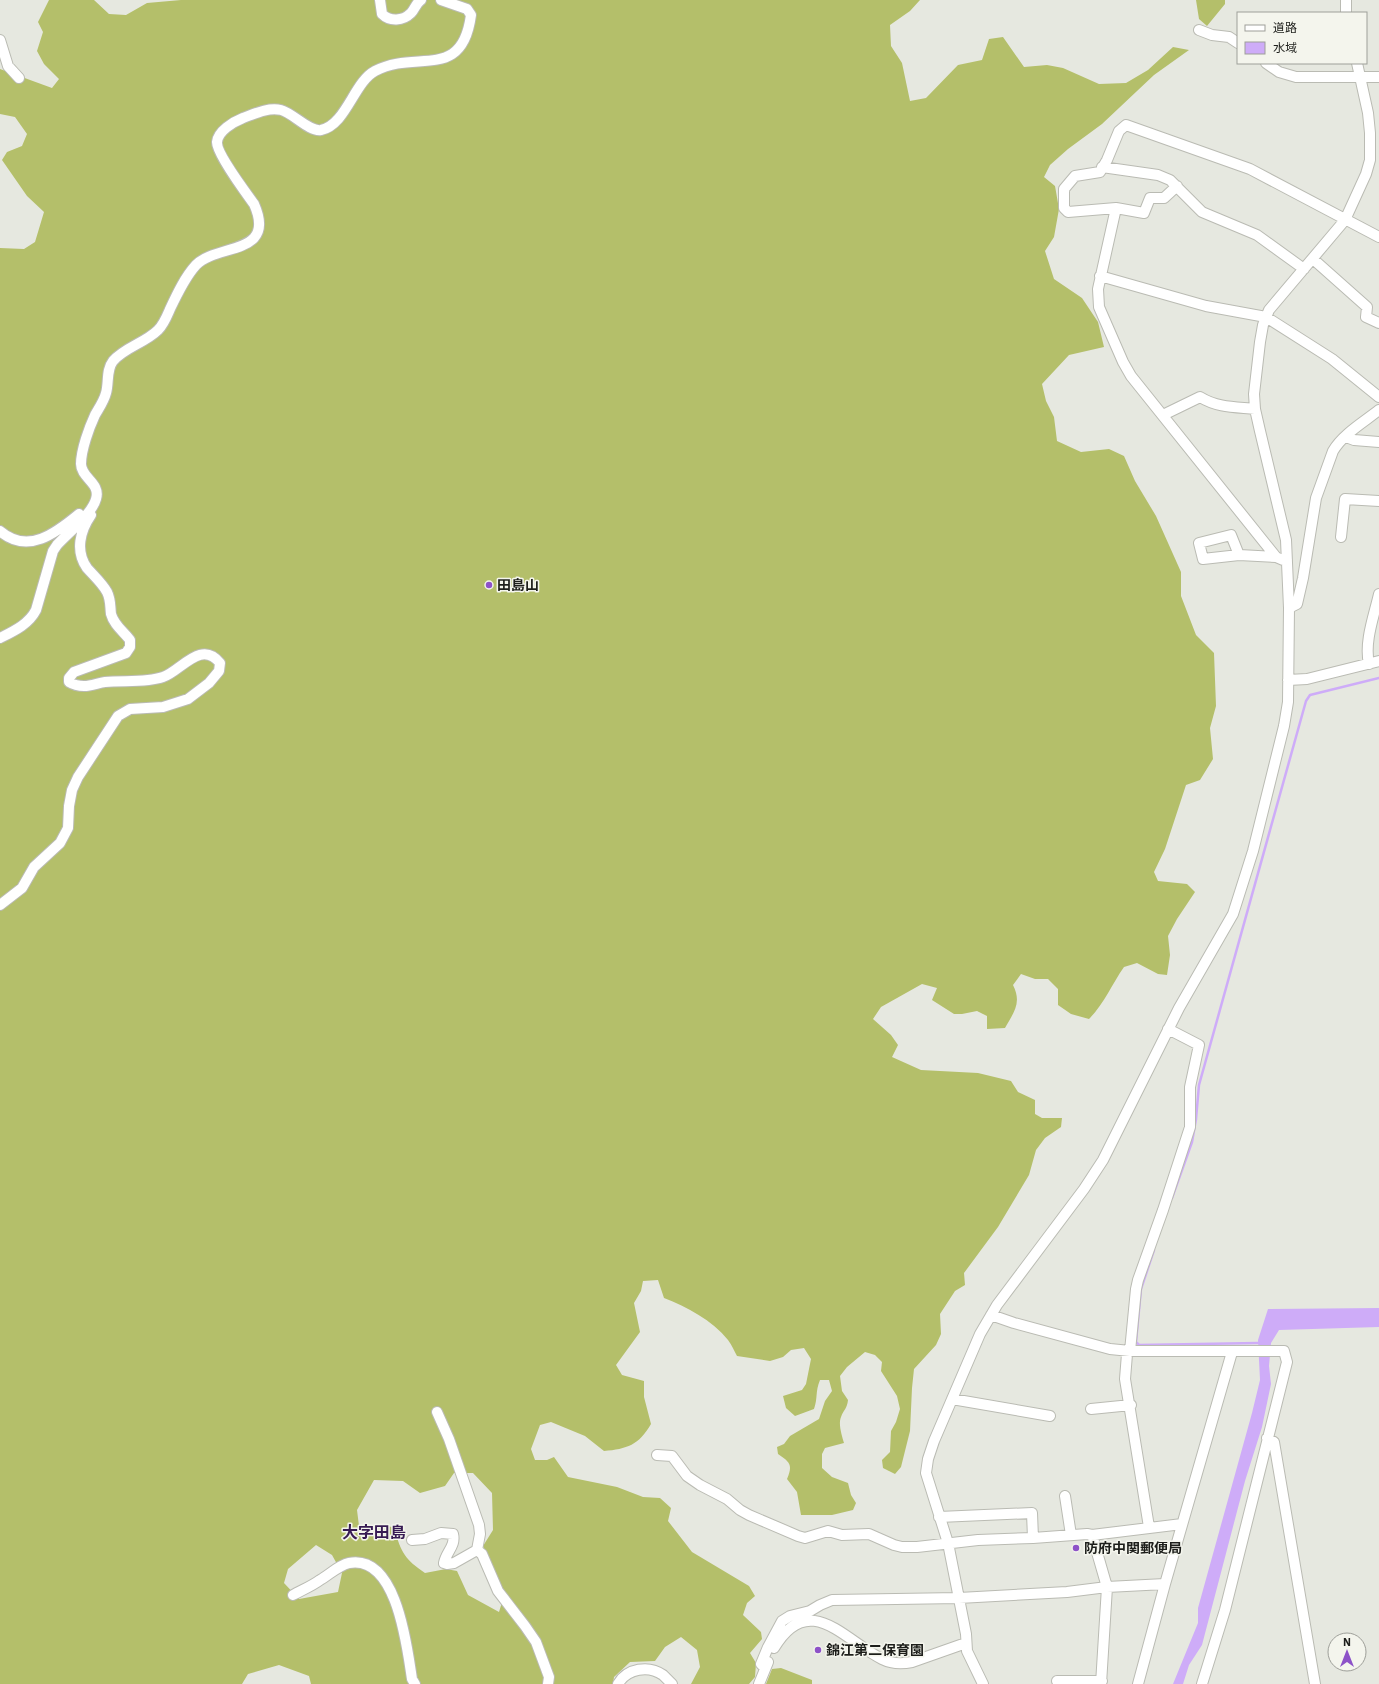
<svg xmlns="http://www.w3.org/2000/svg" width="1379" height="1684" viewBox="0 0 1379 1684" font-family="'IBM Plex Sans','Noto Sans JP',sans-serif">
<rect width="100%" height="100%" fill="#e6e8e0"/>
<path fill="#b4bf6a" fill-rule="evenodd" d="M49,0H94L109,14L126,15L147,3L181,0H920L910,11L890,25L891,46L902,63L910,101L926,98L958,65L982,60L989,39L1003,37L1024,67L1047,65L1063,68L1099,84L1126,83L1148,70L1173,47L1189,50L1154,75L1102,124L1068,149L1050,165L1044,177L1055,186L1059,209L1054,237L1045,251L1054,279L1082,298L1098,322L1104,347L1069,355L1042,384L1046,401L1054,417L1057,441L1081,452L1109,449L1124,456L1135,481L1156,516L1181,572V596L1196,635L1214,653L1216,706L1210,728L1213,759L1200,780L1186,785L1165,849L1154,872L1158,881L1187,884L1195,892L1177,919L1168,936L1170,955L1167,975L1158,974L1137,963L1124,967C1112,984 1104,1004 1089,1019L1071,1014L1058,1005V989L1048,979H1035L1021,974L1013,985C1022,1003 1014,1012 1005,1028L987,1029V1016L977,1011L962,1014H954L932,1000L937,988L922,984L881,1007L873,1019L891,1035L898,1045L892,1057L921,1070L978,1073L1011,1081L1018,1092L1035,1100V1114L1042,1118H1062L1061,1127L1045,1138L1036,1150L1029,1175L998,1227L964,1273L965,1285L955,1291L940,1314L941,1334L936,1345L914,1369L912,1388L910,1431L901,1467L895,1474L883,1468L882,1460L890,1452L891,1431L896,1422L900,1409L897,1396L881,1371L882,1362L875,1355L865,1352L847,1367L840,1376L842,1391L848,1400C847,1409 844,1409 841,1417C838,1424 842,1436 844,1443L825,1448L822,1454V1468L832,1477L848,1483L851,1495L856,1503L853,1510L832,1515H801L797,1492L787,1479C793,1465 790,1462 778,1454L777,1447L784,1444L790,1436L819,1419L825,1401L832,1391L829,1380H820C815,1392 818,1398 814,1409L795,1416L786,1408L783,1396L802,1390L806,1384L811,1359L804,1348L791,1350L783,1357L770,1361L737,1356C734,1351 732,1345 728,1340C712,1320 687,1307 664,1298L658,1280L643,1281L641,1291L634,1303L640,1332L616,1365L622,1375L644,1381V1397L651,1424C639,1445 627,1449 604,1451L585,1436L551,1422L540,1425L531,1449L535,1460H547L554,1457L568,1477L617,1487L643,1497L660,1498L671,1508L668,1521L692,1552L749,1586L755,1596L747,1603L743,1615L761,1632L762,1639L750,1653L756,1663L755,1677L749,1684H691L700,1667L697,1650L681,1637L665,1647L655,1661L630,1662L614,1677L613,1684H311L309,1676L279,1665L248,1674L242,1684H0V248L24,249L35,242L44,212L27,196L2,160L7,152L22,146L27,134L15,117L0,114V69L52,88L59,79L44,64L37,51L43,32L38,22ZM454,1473H473L492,1493L493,1530L483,1546L503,1599L499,1612L468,1595L457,1571L446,1569L425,1573C406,1560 400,1552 395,1529L387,1525L365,1531L359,1526L357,1510L374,1480L403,1481L420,1493L445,1486ZM316,1545L332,1555L342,1573L338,1592L299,1599L284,1583L288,1569Z
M1196,0H1225V4L1207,26L1199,19Z
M781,1668L812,1680V1684H766L772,1669Z"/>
<path fill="#ceacf8" d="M1379,1308V1327L1279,1330L1271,1343L1269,1366L1271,1384L1262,1427L1245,1481L1202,1645L1189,1665L1183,1684H1173L1198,1623V1608L1252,1413L1260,1380L1258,1340L1268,1309Z"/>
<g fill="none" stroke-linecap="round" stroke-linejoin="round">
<path stroke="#ceacf8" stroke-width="2.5" d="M1172,1198L1192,1142L1196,1119L1199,1085L1306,701L1310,695L1379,678
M1154,1250L1141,1289L1136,1342L1139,1345L1258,1343"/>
<defs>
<path id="minor" d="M380,0L382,14C390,22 403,21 411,13C415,9 416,3 421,0
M1346,0V13
M1199,30L1212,35L1229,37L1238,43
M0,40L8,66L19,78
M1266,63L1279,72L1296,77H1379
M1102,167L1158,175L1170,180L1202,212L1257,235L1304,269
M1116,208L1144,213L1150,198H1164L1177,186
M1313,259L1367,307L1366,317L1379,323
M1100,276L1206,306L1266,317L1332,359L1379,397
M1163,415L1200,397C1218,408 1235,407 1255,409
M1346,437L1354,440L1379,442
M0,531C28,555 56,533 79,514
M1341,537L1345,499L1379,501
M1239,555L1231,535L1199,543L1203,559L1239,555L1276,557
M1287,560H1283L1276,557L1131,376L1123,362L1099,307L1098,289L1116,208L1068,212L1064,208V189L1075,176L1100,172L1107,160L1119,131L1126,125L1250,169L1379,237
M1289,608L1297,604L1303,578L1316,498L1333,451C1343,434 1364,422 1379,410
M0,638C14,631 29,624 36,610L53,551L57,545C68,533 92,514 96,499C101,483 81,478 81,464C81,450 89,428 95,415C99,408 104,401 106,393C109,383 106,370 113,361C125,347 145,343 158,330C164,324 167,316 170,309C177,294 185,277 196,265C217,243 277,256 254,204C246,193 216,153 217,142C218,131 233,122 243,118C254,114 268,107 281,110C293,113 309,132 321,130C346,125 354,82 375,71C417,49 462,82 471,15L467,9L441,0
M1369,664C1364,642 1374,616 1379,594
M1288,680L1307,679L1379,661
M0,905L22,888L34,867L60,843L68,828L69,806L72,790L78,777L118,716L130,709L163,707L188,699L209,683L219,671L220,663C201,639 181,671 163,677C146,683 123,680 105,682C98,683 91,686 84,686C78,686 74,685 69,682V678L74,672L126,653L130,647V640C123,631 114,625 111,614C110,607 111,600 107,592C102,583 94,576 87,568C75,551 80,531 91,515
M991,1315L1014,1323L1110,1349L1130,1351H1284L1287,1362L1225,1610L1202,1684
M952,1399L1050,1416
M1091,1409L1131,1405
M1267,1438L1274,1442L1315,1684
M657,1455L672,1456L687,1476L700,1485L727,1499L740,1510L749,1515L798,1536L805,1538L828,1531L842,1535L869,1534L894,1545L902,1547H917L978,1540L1033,1538L1087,1534L1092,1535L1182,1524
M1065,1496L1071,1535
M939,1517L1032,1513L1033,1538
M1149,1527L1125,1379L1127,1354L1130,1351L1136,1289L1138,1280L1163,1210L1190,1127V1087L1199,1045L1168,1029
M1092,1535L1107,1587L1101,1684
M412,1540L425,1539L441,1533L453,1534C456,1546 446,1552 444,1563L447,1564L454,1563L477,1550L480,1534L479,1525L449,1439L437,1412
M477,1550L482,1554L498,1591L525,1626L536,1642L549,1677L548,1684
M293,1595C302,1590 312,1586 320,1580C329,1575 339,1565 349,1563C397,1554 407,1647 412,1679L415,1684
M774,1648C809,1589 845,1641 882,1659C892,1664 902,1664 912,1662L966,1643
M765,1668L761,1664L768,1647L782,1621L790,1616L810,1611L820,1605L832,1600L959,1598L1067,1592L1107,1587L1165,1584
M1057,1681H1102
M618,1684C627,1668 649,1665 663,1675C666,1678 669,1681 672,1684
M759,1684L768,1662
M983,1684L967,1651L966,1634L948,1543L926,1473L928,1459L934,1441L980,1334L997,1305L1084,1189L1103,1160L1179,1008L1233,914L1253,851L1284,726L1288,702L1289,608L1286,540L1260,431L1255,409L1254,394L1260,342L1263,325L1269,310L1345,220L1366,174L1370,160V133L1368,113L1357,63
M1138,1684L1165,1584L1232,1352"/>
</defs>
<use href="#minor" stroke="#babbb3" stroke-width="12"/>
<use href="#minor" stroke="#fff" stroke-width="10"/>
</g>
<g fill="#8d52c8" stroke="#f4f5ed" stroke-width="1.5">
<circle cx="489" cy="585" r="4"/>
<circle cx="1076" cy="1548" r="4"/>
<circle cx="818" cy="1650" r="4"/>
</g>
<g text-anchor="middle" stroke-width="3" stroke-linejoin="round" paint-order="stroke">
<g font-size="14" font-weight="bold" fill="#1d1e1b" stroke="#f4f5ed" text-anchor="start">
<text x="497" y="590">田島山</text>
<text x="1084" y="1553">防府中関郵便局</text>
<text x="826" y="1655">錦江第二保育園</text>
</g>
<g font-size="16" font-weight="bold" fill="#371b53" stroke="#f4f5ed">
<text x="374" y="1538">大字田島</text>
</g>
</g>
<rect x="1237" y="12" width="130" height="52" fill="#f4f5ed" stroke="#9e9f99"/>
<rect x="1245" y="25" width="20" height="6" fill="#ffffff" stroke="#9e9f99"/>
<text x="1273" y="32" font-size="12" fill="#1d1e1b">道路</text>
<rect x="1245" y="42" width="20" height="12" fill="#ceacf8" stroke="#9e9f99"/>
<text x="1273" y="52" font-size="12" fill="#1d1e1b">水域</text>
<g transform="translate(1347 1652)"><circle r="19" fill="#f4f5ed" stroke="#9e9f99"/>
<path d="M0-3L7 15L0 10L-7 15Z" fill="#8d52c8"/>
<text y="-6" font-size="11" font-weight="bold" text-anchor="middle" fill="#1d1e1b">N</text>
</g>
</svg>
